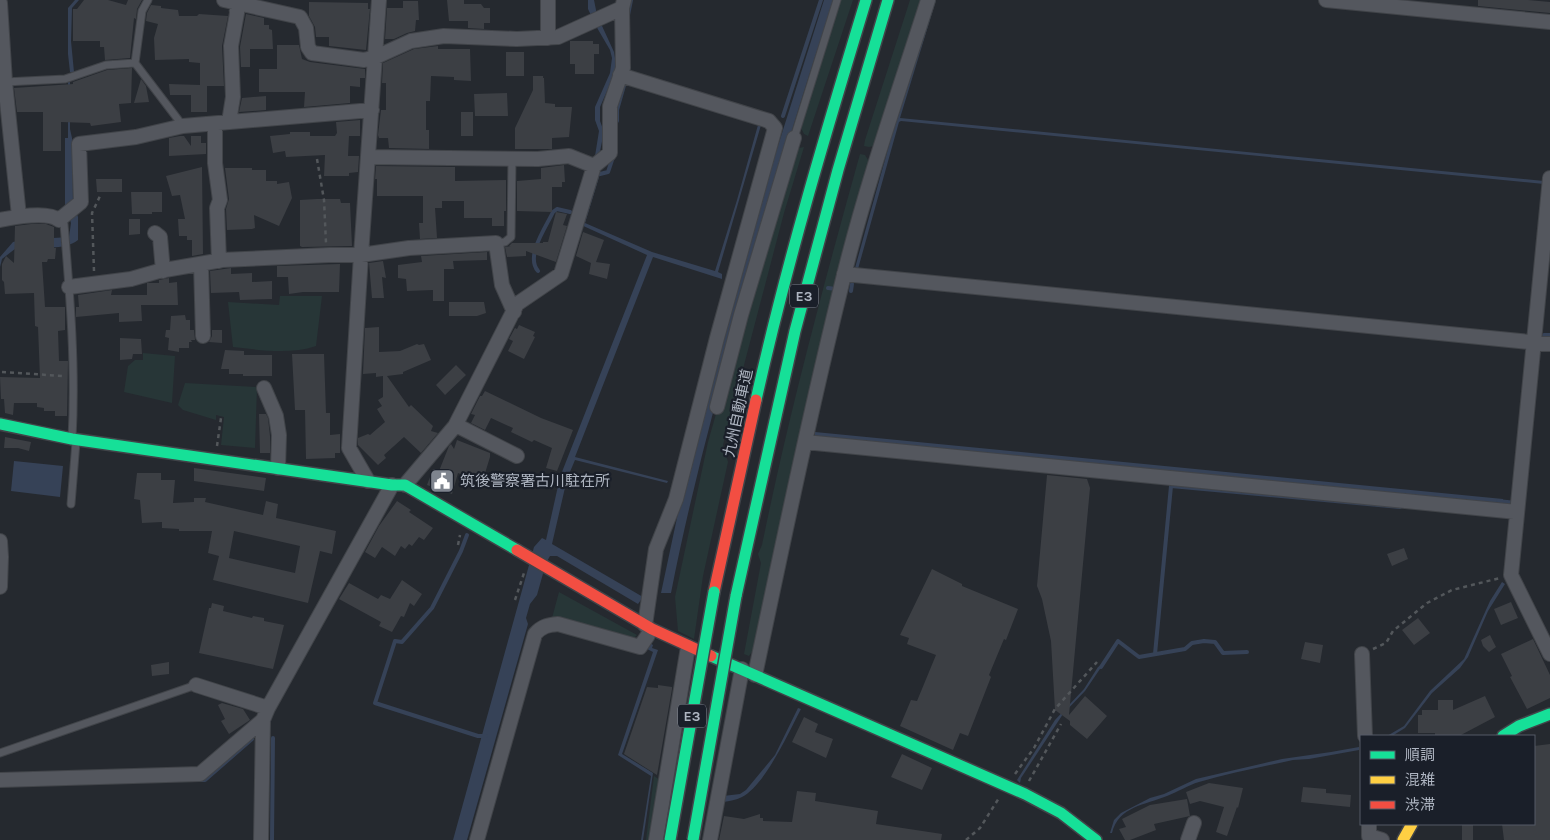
<svg xmlns="http://www.w3.org/2000/svg" width="1550" height="840" viewBox="0 0 1550 840" font-family="Karla,'Noto Sans JP',sans-serif">
<rect width="100%" height="100%" fill="#25292f"/>
<path fill="#273637" d="M840,0H853L808,136L804,134L800,126Z
M910,0H921L878,145L869,147L864,146L865,140Z
M804,147L784,213L723,445L728,462L703,576L694,639L678,631L675,597L708,442L743,319L793,156L799,148Z
M860,154L865,155L871,165L758,643L749,656L744,654L761,563L758,554L762,545C789,413 824,283 860,154Z
M280,296H322L316,346C290,355 260,350 233,347L228,302L279,305Z
M143,353L175,356L172,403L124,392L128,366L135,360H143Z
M185,383L257,387L255,448L221,445L224,417L216,415V420L183,410L178,405Z
M559,592L637,635L633,639L552,618Z
M654,776L663,782L653,840H646Z"/>
<path fill="#364257" d="M75,0H79L72,8L71,41L74,72H70L68,54V8Z
M588,0H594L597,15L614,52L616,64L614,75L600,107V121L604,132L599,156L600,174L585,223L652,252L715,271L737,200L758,125H761L718,272L722,274V279L653,257L575,457L668,481L667,483L575,460L567,479L552,544L643,597L638,604L557,556H550L546,563L537,595L530,604L526,618L528,624L467,840H453L534,547L542,538L546,540L560,477L647,255L579,224L597,169L595,156L599,131L595,120V107L610,73L612,58L610,50L596,26L588,9Z
M824,0H834C800,99 771,199 743,300C717,397 690,495 671,593H661L681,499L759,206Z
M933,0H936L900,118L1544,181V184L901,121L899,122L858,269L855,268L896,120Z
M68,82H70V129L72,138L73,203L78,217V240C63,252 38,246 20,245L2,259L0,267V257L13,242L22,240L69,237L71,223L65,205V138H68Z
M815,432L1503,499V504L815,436Z
M14,461L63,466L60,497L11,491Z
M1502,582L1505,584L1488,611L1468,657L1460,668L1432,693L1405,728L1392,736H1387L1404,726L1430,691L1464,659L1490,601Z
M650,643L653,645L652,648L658,650L622,754L653,773L643,840H641L651,776L618,755L653,652L647,649Z
M1104,663L1085,691L1063,714L1021,778L1020,783L1017,780L1055,720L1084,689L1098,667Z
M798,708L801,709C789,732 765,785 742,797C736,800 730,801 723,802V796L740,794L746,790L775,755Z
M1359,747V750L1309,759L1293,760C1262,767 1230,773 1199,782C1188,785 1178,792 1167,796C1145,805 1119,806 1112,833H1110L1114,820L1121,813L1150,798L1164,794L1196,779L1282,759L1331,752Z"/>
<g fill="none" stroke-linecap="round" stroke-linejoin="round">
<path stroke="#364257" stroke-width="4" d="M628,15L631,0
M783,116L821,0
M617,121V110L625,82
M600,174L608,172L613,157
M538,271C525,256 546,227 553,212L557,209L570,212
M828,288L836,289
M851,291L852,284
M1544,335H1550
M1498,501L1516,503
M467,535L461,551L432,608L402,642L395,641L375,703L478,736H486
M1155,654L1171,486L1400,507
M1101,667L1118,641L1139,657L1185,649L1192,643L1204,641L1215,642L1223,653L1247,652
M197,780H205L252,739
M272,840L273,738"/>
</g>
<path fill="#3c3f44" fill-rule="evenodd" d="M84,0H108L126,5L128,0H142L137,9L136,19L134,18L130,58L105,60L104,47H100V41H73V9H77Z
M447,0H464V4H481L484,8H490V23H484V29L468,28V21H449Z
M1478,0H1528L1550,2V13L1478,6Z
M403,1H418L419,20H416L415,31L407,33L394,39H385L387,8H403Z
M309,2L368,3V9H370L366,50L329,46V37H316L315,27L309,16Z
M151,5L161,6V8L178,10L179,16H197L199,14L228,16L222,46L224,86H207V112H191V95H170L169,84L200,85V63L189,62V59L155,60L154,38L158,24L146,21L147,13Z
M246,14L264,18V25H269V29L272,30L273,49H250V67H241L240,47Z
M570,41H593V44H599V54H594V74H575V64H570Z
M277,45H299L302,59L310,62L365,69V78H360V87L350,86V103L304,107L305,92H259V69H277Z
M438,46V49H470L471,81L454,80V77L431,76L430,101H426V130H429V149L389,148L388,138H379L378,135L381,110H386V83H382L383,63L414,49Z
M506,52H524V76H506Z
M132,68L131,103L119,104L121,122L91,126L90,123L61,122V151H43V112H17L14,88L73,84V82L107,70Z
M533,76H543V78H544L545,103L555,104V107H572L569,137L552,138V149H515V128L533,90Z
M141,79L146,86L149,102L134,103Z
M507,93L508,116H475L474,94Z
M266,96V110L239,112L242,98Z
M461,112H473V136H461Z
M360,120V136H349L348,156H359L358,172L349,173V176H324L325,155L286,157L285,151L273,153L270,136L290,134V132H310V136H335L337,133L336,122Z
M180,136H184L191,146V136H201V143H206V154L169,156V138Z
M564,165L565,182H562V187H552V212L517,211V181L541,179V168Z
M376,166L455,167V181L506,180V211H504V226H492V218H464V201H442V208H435L437,238L420,239L419,223H423V196H377V179H375Z
M202,167L203,254L192,256V240H187V236H179L178,219H185L180,195L172,196L166,176Z
M225,168H252V170H266V181H277V184L289,182L292,198L279,226L254,215L255,228L252,229L227,230L226,209L229,199Z
M96,179H122V192H97Z
M131,192H162V212H152V214H132Z
M317,199H340L341,203H350L352,246L302,247L300,246V200Z
M556,212L567,214L563,225L567,226L556,262L526,251V256L507,257L505,247L511,246H509L512,243H543V242H548Z
M129,219H140V234L129,235Z
M31,224H46L54,227V248H56L55,259H48L47,262H42L45,307H65V330L58,331L59,361H68L67,416H55V411H44V408L37,407V403H14L13,415L5,413L4,399H1L0,377L40,378L38,327L35,326L34,293L5,294L4,282L2,280V264L6,256L14,263L15,226Z
M583,232L604,240L596,262L610,264L607,279L589,274L591,263L576,256Z
M487,252V260L453,261L454,269H444V301H433V290L407,291L406,279L398,278V265L422,262L421,256Z
M383,261L386,278L382,277L384,298H372L369,263Z
M340,264L339,292H303L289,294L288,277H277V266Z
M231,268V274L252,273V282L272,281V299L240,300L239,292L211,293L210,271Z
M169,278V283L177,282L178,305H141L142,321L119,322V313L76,317V307H79L78,295L112,290L111,295H147V283H159V280Z
M449,302H484L486,313L477,316H449Z
M185,315L186,320H190V330H194L195,340H191L192,342H189V348H179V352L168,350L169,338L165,337L166,330H170L171,316Z
M519,325L535,332L533,336L535,337L524,359L508,351L513,341L509,339L515,328L517,329Z
M379,327V352L400,351L417,344L419,345L424,344L431,360L403,372V374L387,376L409,407L411,405L433,426L431,431L438,433L421,453L404,437L384,455L386,458L378,465L358,445V438L368,434L370,435L385,422L377,409L382,406L378,400L383,397V376L376,377V373L363,374L365,328Z
M212,330H222V343L209,342L212,336Z
M120,338L141,339L142,354H133L132,359L120,360Z
M225,350L244,351V355H272V376H243V374H229V369H221Z
M292,354H324L326,413H330V435L340,434V453H335V458L306,459L305,410H295Z
M456,365L466,375L445,395L436,385Z
M485,391L541,418L573,430L557,471L546,468L552,448L534,440L532,442L511,432L513,428L491,418L485,430L471,423L475,415L471,414L480,396H482Z
M259,414H266L268,418L270,436V453H260Z
M5,437L31,442L29,451L18,448H4Z
M457,440L490,453V457L482,483L458,473L452,494L427,485L433,469L439,471L449,446L451,444L454,449Z
M194,468L266,478L264,491L194,481Z
M137,473H161V480H175L173,503L194,502V498H206L205,502L263,515L266,501L278,504L276,518L336,531L332,554L320,551L308,603L213,580L219,556L208,553L212,531H179V529L162,528V522L142,523L140,500L134,499ZM234,531L300,546L295,573L229,558Z
M1047,475L1087,479L1090,488L1069,715L1085,696L1107,716L1087,739L1070,725V721L1055,710L1051,641L1042,599L1037,586Z
M397,501L411,510L409,512L433,528L424,540L419,537L412,546L409,544L405,549L401,546L395,556L382,547L375,558L365,552L379,526Z
M1404,548L1408,559L1392,566L1387,554Z
M932,569L962,584V586L1018,609L1006,640L1004,639L989,675L991,677L968,736L960,733L953,750L900,726L911,700L917,701L936,655L907,644L909,638L900,635Z
M402,580L422,594L414,606L410,603L404,617L401,616L392,632L379,626L381,622L339,599L349,583L378,599L381,595L390,599Z
M1511,602L1518,618L1501,625L1494,609Z
M212,603L224,606L223,611L252,618L253,616L264,618V621L284,625L273,669L199,653L209,608H211Z
M1418,618L1430,633L1414,645L1402,630Z
M1490,635L1496,647L1489,652L1483,646L1481,640Z
M1533,639L1550,675V698L1527,709L1510,677L1512,676L1501,654Z
M1305,642L1323,645L1320,663L1301,659Z
M169,662V674L152,676L151,665Z
M658,685L672,687V689L657,775L624,754L647,687L658,688Z
M1485,696L1495,717L1459,736H1435V733H1418V715H1422V710H1438V700H1453V710Z
M222,703L243,709L250,720L229,734L221,721L225,719L218,705Z
M804,717L818,724L815,732L833,739L826,758L792,742Z
M1550,744V840H1504L1502,824H1534V746Z
M902,754L932,768L922,790L891,777Z
M1209,783L1243,788L1238,808L1237,807L1227,836L1216,832L1224,807L1200,801L1190,804L1186,792Z
M1303,787L1326,789V793L1351,795L1350,807L1301,802Z
M797,791L816,793L815,801L878,811L876,824L942,834L941,840H719L724,816L744,819L760,814V818H763V821L792,822Z
M1187,799L1190,816L1154,824L1156,830L1130,840H1125L1119,829L1126,827L1122,819L1150,805Z
M1462,824H1473V840H1462Z"/>
<g fill="none" stroke-linecap="round" stroke-linejoin="round">
<defs>
<path id="lane" d="M148,0L142,11L135,63L183,126
M5,82L65,79L106,65L135,63
M794,138L837,0
M59,220L64,224C70,296 76,367 72,439
M496,243L505,242L511,237L512,159
M71,504L76,442
M0,753L196,685"/>
<path id="street" d="M224,0L300,17L306,28L308,47L312,53L364,60L376,57L411,41L444,36L517,39L558,37L622,8
M1326,0L1550,22
M0,3L5,82L19,216
M548,38V0
M620,75L769,121L775,128L717,338L676,499L656,549L645,625
M229,122L233,97L231,46L237,13L236,3
M215,124V163L220,200L217,208L219,261
M368,157L538,159L569,156L594,166
M1550,178L1511,575L1550,654
M0,220C14,217 48,211 59,220L81,202L79,144L136,137L183,126L372,110
M155,233L160,237L163,271
M201,264L203,336
M844,274L1550,344
M69,287L131,279L159,271L222,260L329,255H361L409,248L496,243L502,285L514,312
M264,388L276,416L279,435L278,468
M717,407L741,315L794,138
M456,425L517,456
M805,442L1517,512
M368,481L349,448L361,255L379,0
M405,485L455,426L517,304L561,274L594,166L610,153V106L623,68L622,8L624,0
M0,541L1,557L0,587
M1362,654L1365,736
M755,675C783,542 811,408 844,275C867,182 899,91 928,0
M196,685L268,708
M0,780L200,774L263,720
M1369,824V836L1382,840
M261,840L263,720L268,708L392,485
M477,840L535,634C542,626 548,625 558,624L640,647L648,635
M656,840L688,647
M710,840L742,669
M1188,840L1194,823"/>
<path id="fast" d="M756,400C786,265 826,132 866,0
M0,424L72,439L392,485H405L517,550
M736,596L795,331L838,170L888,0
M711,656L1025,794L1061,813L1096,840
M1503,736L1519,726L1550,714"/>
<path id="slow" d="M1403,840L1412,824"/>
<path id="jam" d="M517,550L652,629L711,656
M714,592L756,400"/>
</defs>
<use href="#lane" stroke="#414449" stroke-width="9"/>
<use href="#street" stroke="#414449" stroke-width="16"/>
<use href="#fast" stroke="#414449" stroke-width="14"/>
<use href="#slow" stroke="#414449" stroke-width="14"/>
<use href="#jam" stroke="#414449" stroke-width="14"/>
<path stroke="#53575b" stroke-width="2.5" stroke-dasharray="4 4" stroke-linecap="butt" d="M317,159L324,200L326,243
M94,271L92,213L100,196
M2,372L63,376
M217,446L221,418
M458,545L460,535
M515,600L524,573
M1373,649L1386,643L1393,631L1427,603L1452,590L1500,578
M1015,774L1034,748L1055,709L1097,662
M1029,781L1061,724
M966,840L980,828L999,798"/>
<use href="#lane" stroke="#54575e" stroke-width="7"/>
<use href="#street" stroke="#54575e" stroke-width="14"/>
<use href="#fast" stroke="#16e098" stroke-width="11"/>
<use href="#slow" stroke="#ffcf43" stroke-width="11"/>
<use href="#jam" stroke="#f24e42" stroke-width="11"/>
<defs>
<path id="fast-bridge" d="M670,840L714,592
M693,840L736,596"/>
</defs>
<use href="#fast-bridge" stroke="#42454b" stroke-width="14" stroke-linecap="butt"/>
<use href="#fast-bridge" stroke="#16e098" stroke-width="11"/>
</g>
<defs>
<symbol id="civic-square" viewBox="-11 -11 22 22"><rect x="-9" y="-9" width="18" height="18" rx="4" fill="#7e848e" stroke="#1a1f29"/><path d="M-.6-6.5H3V-4.5H.6V-3L4-1V1h2V6H-6V1h2V-1L-.6-3ZM-1.2 2.5V6h2.4V2.5Z" fill="#fff"/></symbol>
</defs>
<g fill-rule="evenodd">
<use href="#civic-square" x="428" y="467" width="28" height="28"/>
</g>
<g text-anchor="middle" stroke-width="4.5" stroke-linejoin="round" paint-order="stroke">
<g fill="#1a1f29" stroke="#828893" stroke-width="1">
<rect x="790" y="284.5" width="28" height="23" rx="4"/>
<rect x="678" y="704.5" width="28" height="23" rx="4"/>
</g>
<g font-size="14" font-weight="bold" fill="#aeb5c1">
<text x="804" y="301">E3</text>
<text x="692" y="721">E3</text>
</g>
<g font-size="15" fill="#aeb5c1" stroke="#1a1f29">
<text transform="translate(738 413) rotate(-78)" y="5">九州自動車道</text>
</g>
<g font-size="15" fill="#aeb5c1" stroke="#1a1f29" text-anchor="start">
<text x="460" y="486">筑後警察署古川駐在所</text>
</g>
</g>
<rect x="1360" y="735" width="175" height="90" fill="#1a1f29" stroke="#555b66"/>
<rect x="1370" y="751" width="25" height="8" fill="#16e098" stroke="#555b66"/>
<text x="1405" y="760" font-size="15" fill="#aeb5c1">順調</text>
<rect x="1370" y="776" width="25" height="8" fill="#ffcf43" stroke="#555b66"/>
<text x="1405" y="785" font-size="15" fill="#aeb5c1">混雑</text>
<rect x="1370" y="801" width="25" height="8" fill="#f24e42" stroke="#555b66"/>
<text x="1405" y="810" font-size="15" fill="#aeb5c1">渋滞</text>
</svg>
